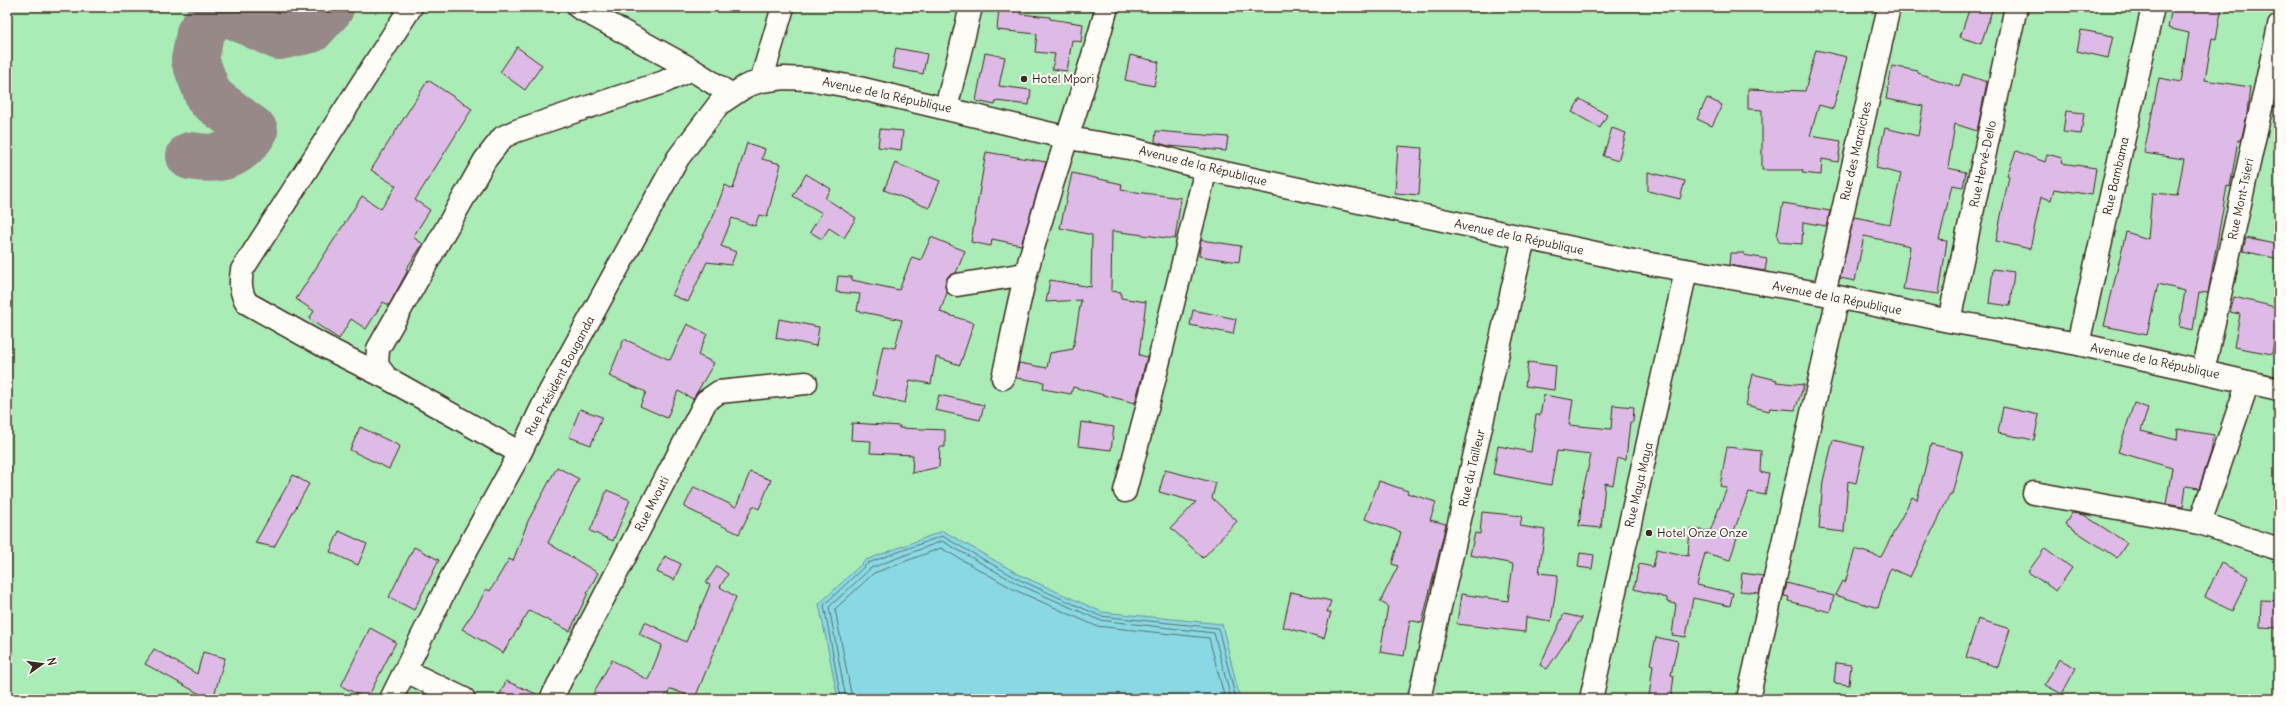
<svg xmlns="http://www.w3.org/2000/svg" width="2286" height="706" viewBox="0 0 2286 706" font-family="Delius,sans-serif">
<rect width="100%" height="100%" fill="#f3e8f2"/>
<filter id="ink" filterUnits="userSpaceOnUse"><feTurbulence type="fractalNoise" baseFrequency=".025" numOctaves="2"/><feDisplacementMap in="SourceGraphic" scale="8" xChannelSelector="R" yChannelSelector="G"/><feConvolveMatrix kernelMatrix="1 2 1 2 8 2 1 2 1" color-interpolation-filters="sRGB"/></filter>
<g filter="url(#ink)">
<path fill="#aaecb6" stroke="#728b6a" d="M7,7H2279V699H7Z"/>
<path fill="#89d9e4" stroke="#6a9395" d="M943,531L1022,576L1102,612L1222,624L1240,699H838L819,604L866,560Z"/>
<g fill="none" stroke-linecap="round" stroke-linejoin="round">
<path stroke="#5a706d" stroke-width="1" d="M841,699L824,605L868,563L942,536L1020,580L1100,616L1218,628L1236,699
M846,699L829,607L871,568L942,541L1018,584L1099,620L1214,633L1231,699
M852,699L835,609L874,573L941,548L1015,590L1096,626L1209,638L1225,699"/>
<path stroke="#978988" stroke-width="48" d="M190,156C219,161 237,157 254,131L209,97L195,60L200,33L218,8L279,36L311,29L330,8L328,7"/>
</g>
<path fill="#ddbbe6" stroke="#3b2a1e" d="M999,7H1022L1020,14L1050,17V19L1083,24L1081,42L1072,40L1067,71L1052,69L1055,54L1035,52L1037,34L997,30Z
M1970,7H1993L1981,44L1960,37Z
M2172,7H2222L2216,39L2212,38L2205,80L2250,87L2247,114L2241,141L2238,140L2230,187L2227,186L2208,293L2199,292L2193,330L2179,327L2185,291L2158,284L2147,335L2104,326L2126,232L2148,239L2152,193L2177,195L2184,159L2144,153L2159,78L2181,82L2189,33L2168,28Z
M2081,30L2113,36L2108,58L2077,51Z
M517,47L542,65L525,90L500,72Z
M896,48L927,54L923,74L892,68Z
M1816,50L1847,57L1833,109L1819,105L1810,136L1841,141L1838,162L1822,159L1821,175L1802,173L1803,170H1762V110L1748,109V89L1805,91Z
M985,53L1005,57L999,86L1031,90L1029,105L996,101L995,105L976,101Z
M1130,55L1159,62L1154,86L1125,80Z
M1892,66L1918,71V73L1959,87L1963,74L1987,82L1977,131L1955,124L1948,168L1966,172L1963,187L1952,185L1939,240L1947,241L1939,294L1903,289L1910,246L1864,236L1855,281L1840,278L1854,217L1890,224L1901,174L1876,168L1885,128L1918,136L1923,106L1886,99Z
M428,80L472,109L415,200L430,210L413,237L423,244L406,269L408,270L389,305L383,302L366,329L351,319L339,339L309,319L314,311L296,299L362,196L381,209L396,186L371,170Z
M1707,98L1722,105L1712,126L1697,119Z
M1580,99L1607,115L1600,128L1572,112Z
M2066,111L2084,113L2081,134L2063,132Z
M1612,128L1626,133L1618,161L1603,156Z
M880,129L903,131L901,150L878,147Z
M1156,131L1228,137L1226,151L1169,146L1155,142Z
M747,143L765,149L762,159L781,164L767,217L759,215L755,226L732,218L721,246L736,252L731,265L707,262L688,302L672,295L713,217L725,185L733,189Z
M1398,146L1422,148L1419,195L1395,193Z
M2016,151L2045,162L2047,154L2062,158L2061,163L2096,168L2092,195L2054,189L2051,200L2041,197L2030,249L1996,241L2009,176L2007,175Z
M986,152L1046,162L1021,245L992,239L991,246L971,242Z
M895,163L940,181L929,208L884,190Z
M1648,172L1685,181L1680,199L1648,191Z
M1072,173L1122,184L1121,190L1181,198L1175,239L1112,231L1111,291L1121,292V298L1146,302L1139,355L1147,357L1135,403L1073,387L1071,394L1043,389L1044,382L1016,378L1019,363L1047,368L1050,353L1073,349L1081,300L1046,302L1050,280L1091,287L1092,235L1060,228Z
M806,174L831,189L825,198L856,218L844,238L829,228L822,239L810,232L822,213L793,196Z
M1783,203L1830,211L1826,226L1803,222L1802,244L1779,242L1777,236Z
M931,237L965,251L956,273L949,275L946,280L945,287L947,293L940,312L974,323L960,365L936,357L931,384L910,380L905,403L873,395L883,346L895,348L902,320L857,311L860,294L836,292L838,276L852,277V280L899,290L912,257L921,260Z
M2246,238L2279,245V259L2243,251Z
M1201,240L1241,246L1239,262L1199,256Z
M1730,253H1744V255L1767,259L1765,271L1729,265Z
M1993,269L2014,272L2010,306L1989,303Z
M2234,297L2279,308V324L2277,323L2272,354L2234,347L2240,314L2230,312Z
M1193,310L1236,319L1233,334L1190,325Z
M779,319L819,327L816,346L776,338Z
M687,324L707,334L698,355L714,363L693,399L678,391L667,418L640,406L646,392L609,376L624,339L670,360Z
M1528,362L1556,366L1554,390L1525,386Z
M1753,374L1777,380L1776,382L1804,385L1795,410L1770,408L1769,411L1746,405Z
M939,395L984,405L980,420L935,410Z
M1544,395L1573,400L1569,425L1611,429L1613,405L1634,407L1633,422H1630L1626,459L1618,458L1613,485L1605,483L1601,528L1579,526L1583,490L1591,455L1557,451L1551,485L1493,474L1498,446L1531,452L1536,415H1540Z
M2134,403L2148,408L2141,431L2177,440L2178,429L2214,435L2211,452L2199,488L2186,486L2183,507L2166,504L2172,468L2118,452Z
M2003,407L2039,415L2034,440L1998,433Z
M580,409L602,417L591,445L569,437Z
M1081,422L1114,427L1111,450L1078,446Z
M852,423L900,426L899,428L945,430V447H940L939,467L912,473L913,455L870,453L871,441L851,440Z
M360,427L400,446L389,469L350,450Z
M1833,440L1864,447L1856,483L1848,481L1844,532L1819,529L1823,481Z
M1931,444L1963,452L1952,494H1950L1910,577L1890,568L1878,608L1835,595L1842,581L1845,583L1855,549L1881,557L1912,497L1917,500Z
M1727,447L1761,451L1760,472L1769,473L1765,495L1749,492L1733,533L1738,534L1730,560L1705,553L1697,585L1733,593L1730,606L1693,598L1686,637L1672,635L1676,604L1667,602V598L1634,589L1639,564L1653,567L1657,549L1688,556L1690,529L1710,531L1727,488L1720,486Z
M557,467L579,479L548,543L598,573L587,593H588L570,631L529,611L503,653L462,629L477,607L486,589L490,591L509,559L513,561L528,521Z
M1165,470L1216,483L1212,498L1237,521L1203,558L1171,528L1196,502L1159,492Z
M750,472L771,480L759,509L753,506L739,534L684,507L694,487L736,507Z
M293,475L309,484L274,547L255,543Z
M1379,481L1408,491L1407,493L1436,502L1430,520L1446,524L1422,623L1410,620L1404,656L1380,652L1388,606L1380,602L1398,566L1392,564L1401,532L1365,519Z
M607,490L630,500L613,541L590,531Z
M1482,512L1522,516L1520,526L1545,530L1539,573L1558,575L1551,621L1526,617L1525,632L1457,624L1461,594L1508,601L1513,564L1470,555L1475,533L1480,534Z
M2072,513L2084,515L2127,543L2117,558L2065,524Z
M339,531L367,544L358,565L330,552Z
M414,547L439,560L414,610L389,597Z
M2045,548L2072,568L2056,591L2028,572Z
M1580,553L1594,555L1592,569L1578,567Z
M665,556L681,564L674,580L657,572Z
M2221,563L2249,577L2232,611L2205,597Z
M717,566L728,574L720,587L736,597L695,698L671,689L663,699H590L612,660L648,680L662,645L639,634L645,622L686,642L710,585L706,583Z
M1742,573L1763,576L1759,593L1740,591Z
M1787,583L1834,596L1830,612L1788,601L1789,597L1784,596Z
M1291,592L1331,601L1327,612H1331L1324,638L1283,627Z
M2261,600L2279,601V628L2260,627Z
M1564,614L1582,618L1547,669L1540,665Z
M1978,619L2010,629L1998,667L1966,657Z
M370,628L396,642L367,699L341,686Z
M1656,637L1678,642L1671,675L1674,676L1671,699L1649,697L1653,665L1650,664Z
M154,649L197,674L203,652L225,658L213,699H209L145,664Z
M2059,659L2076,668L2062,694L2045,685Z
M1836,663L1851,665L1849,685L1834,683Z
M506,681L539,695V699H498Z"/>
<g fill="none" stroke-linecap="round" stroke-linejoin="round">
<defs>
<path id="minor" d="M578,7L691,69L732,95
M761,81L783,7
M946,108L971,7
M957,285L1026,274
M1824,294L1889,7
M1949,321L2016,7
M2078,344L2153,7
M2203,372L2279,26
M387,378L331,350L247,303C240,292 240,283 242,270L411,7
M1003,378C1011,343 1017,308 1026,274C1049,184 1083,97 1107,7
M520,453L387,378L377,365L378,349L485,160L503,137L516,131L664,82L691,69
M1125,491L1151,393L1206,169
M2034,493L2200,523L2279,549
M2200,523L2248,382
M406,671L464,699
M391,699L451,578L520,453L548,395L678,158L719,104L746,86L761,81L784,78L809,79L859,88L1068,138L1129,148L1206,169L1628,260L1824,294L1949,321L2078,344L2279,389
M551,699L706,401L719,392L806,383
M1419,699L1524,238
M1591,699L1686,271
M1748,699L1838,297"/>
</defs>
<use href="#minor" stroke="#3b2a1e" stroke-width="25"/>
<use href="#minor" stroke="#fdfcf7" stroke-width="22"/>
</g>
</g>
<g fill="#3b2a1e" stroke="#fdfcf7" stroke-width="1.5">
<circle cx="1024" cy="79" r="4"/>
<circle cx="1649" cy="533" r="4"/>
</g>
<g text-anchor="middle" stroke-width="4" stroke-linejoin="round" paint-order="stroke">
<g font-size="12" fill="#3b2a1e" stroke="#fdfcf7" text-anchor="start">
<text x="1032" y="83">Hotel Mpori</text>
<text x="1657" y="537">Hotel Onze Onze</text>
</g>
<g font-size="12" fill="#3b2a1e" stroke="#fdfcf7">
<text transform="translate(887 95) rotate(12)" y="4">Avenue de la République</text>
<text transform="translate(1856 151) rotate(-77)" y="4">Rue des Maraiches</text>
<text transform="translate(1983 164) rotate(-78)" y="4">Rue Hervé-Dello</text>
<text transform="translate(1203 166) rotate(14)" y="4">Avenue de la République</text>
<text transform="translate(2116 176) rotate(-77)" y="4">Rue Bambama</text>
<text transform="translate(2241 199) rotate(-78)" y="4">Rue Mont-Tsieri</text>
<text transform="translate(1519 237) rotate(12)" y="4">Avenue de la République</text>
<text transform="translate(1837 298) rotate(11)" y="4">Avenue de la République</text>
<text transform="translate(2155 361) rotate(12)" y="4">Avenue de la République</text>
<text transform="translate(560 376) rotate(-62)" y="4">Rue Président Bouganda</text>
<text transform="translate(1472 468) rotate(-77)" y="4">Rue du Tailleur</text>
<text transform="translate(1639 485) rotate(-77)" y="4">Rue Maya Maya</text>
<text transform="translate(652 504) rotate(-63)" y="4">Rue Mvouti</text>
</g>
</g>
<rect width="2286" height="706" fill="none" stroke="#fdfcf7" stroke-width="24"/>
<rect x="12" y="12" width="2262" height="682" fill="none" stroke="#3b2a1e" stroke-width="1.5" filter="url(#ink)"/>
<g transform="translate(42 664) rotate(76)" stroke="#fdfcf7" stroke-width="3" paint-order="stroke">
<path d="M0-3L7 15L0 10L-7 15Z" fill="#3b2a1e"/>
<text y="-6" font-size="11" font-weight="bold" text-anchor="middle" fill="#3b2a1e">N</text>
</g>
</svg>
